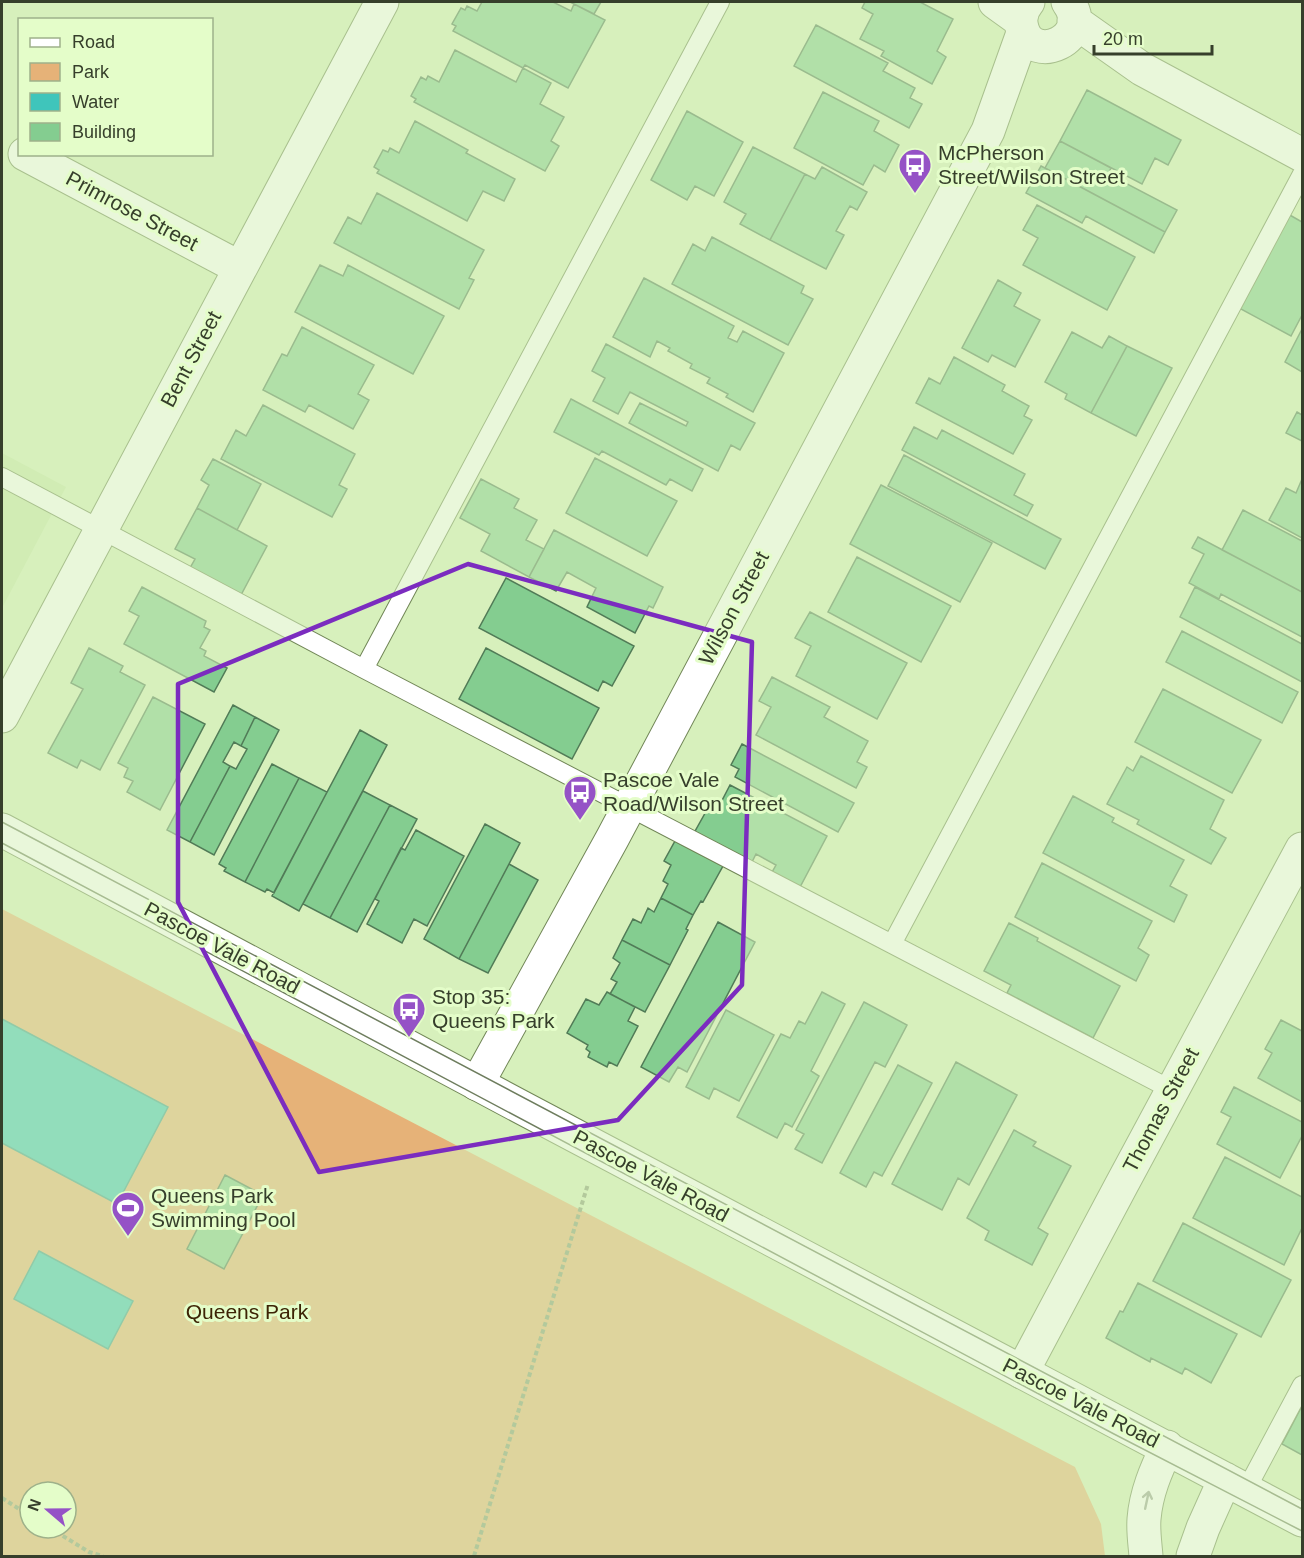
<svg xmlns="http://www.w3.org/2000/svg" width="1304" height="1558" viewBox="0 0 1304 1558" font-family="Helvetica,sans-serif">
<rect width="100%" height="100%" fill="#d7f0bc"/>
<path fill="#cae6ab" d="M2,453L66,487L2,608Z"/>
<path fill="#e6b278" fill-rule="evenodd" d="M2,909L1075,1467L1101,1524L1105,1556H2ZM30,1492H66V1528H30Z"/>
<path fill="#3fc5bb" stroke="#3c9d90" stroke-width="1.5" d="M2,1019L168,1107L117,1204L2,1143Z
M39,1251L133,1301L108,1349L14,1299Z"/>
<path fill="#84cd90" stroke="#517b57" stroke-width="1.5" d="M482,2H553L571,11L574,4L605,20L568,88L525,65L523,68L453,31L456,26L452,24L461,8L465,10L467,6L477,11Z
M570,2H601L594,14Z
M865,2H920L953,19L937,51L946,57L932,84L881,56L884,51L860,39L873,14L862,8Z
M816,25L888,63L883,71L915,88L910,98L922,104L909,128L794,66Z
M455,50L516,82L523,68L551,83L540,104L564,117L551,141L559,146L545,171L414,102L416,99L411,96L421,77L426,80L428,76L439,82Z
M1087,90L1181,140L1168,165L1155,158L1142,184L1060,141Z
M823,92L879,121L874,131L899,145L885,172L874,165L863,185L794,148Z
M687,111L743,142L714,196L695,186L687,200L651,180Z
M415,121L468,150L466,153L515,179L504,201L483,191L467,221L377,173L379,170L374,167L383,150L388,152L390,148L399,153Z
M1060,141L1111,168L1108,174L1177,210L1165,232L1045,168Z
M753,147L805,174L770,240L740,224L746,214L724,202Z
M1041,166L1165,232L1154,253L1086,216L1082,223L1026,193Z
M822,167L867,192L857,210L850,206L836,231L844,235L826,269L770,240L805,174L815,179Z
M377,193L484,250L469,278L474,280L459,309L334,243L348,217L361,224Z
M1037,205L1135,257L1107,310L1023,265L1038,238L1023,230Z
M1288,214L1302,222V315L1291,336L1239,308Z
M712,237L804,286L801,293L813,299L788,345L672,284L693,244L705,251Z
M320,265L343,276L348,265L444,316L413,374L295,312Z
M644,278L734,326L728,338L737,342L743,331L784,353L753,412L726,397L728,394L707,383L710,378L690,368L692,364L668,351L670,348L657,341L650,357L613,337Z
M998,280L1021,293L1014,306L1040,320L1015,367L992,355L988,362L962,348Z
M302,327L374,365L358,394L369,400L353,429L309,405L305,412L263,390L282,354L287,356Z
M1302,329V372L1285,362Z
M1072,332L1102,348L1109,336L1127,346L1091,413L1065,399L1067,394L1045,382Z
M606,344L755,423L740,450L731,445L718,471L629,423L640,403L686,426L688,422L630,392L618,414L593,401L605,378L592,371Z
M1127,346L1172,368L1136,436L1091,413Z
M954,357L1005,385L1002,391L1029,406L1024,416L1032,420L1013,454L916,403L929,378L940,384Z
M571,399L703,469L692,491L670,479L666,485L602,451L599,455L554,432Z
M263,405L355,454L339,485L347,489L332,517L221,459L236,430L246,436Z
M1297,412L1302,415V441L1286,433Z
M914,427L937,439L942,430L1025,474L1014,495L1033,505L1027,516L902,450Z
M904,455L1061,539L1045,569L888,486Z
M595,458L677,501L647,556L566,513Z
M213,459L261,484L237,530L197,508L209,485L201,480Z
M481,479L519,499L514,508L537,520L526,540L544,549L529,577L481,551L490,534L460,518Z
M1302,479V538L1269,520L1286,488L1296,493Z
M881,485L992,543L960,602L850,544Z
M197,508L267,546L241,595L190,568L195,559L175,549Z
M1243,510L1302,541V592L1222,550Z
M554,530L663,587L653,608L649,606L635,633L587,607L596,588L567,572L556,591L529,577Z
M1198,537L1302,592V637L1221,594L1219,599L1189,583L1204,554L1192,548Z
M857,557L951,606L921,662L828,612Z
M506,578L634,646L612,686L603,681L598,691L479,628Z
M142,587L206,621L204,627L210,630L200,648L206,651L204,656L227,668L214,692L124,644L139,616L129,611Z
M1195,587L1302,644V682L1180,617Z
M810,612L907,663L877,719L796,676L811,646L795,638Z
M1182,631L1298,692L1282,723L1166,662Z
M89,648L123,666L120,672L145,685L100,770L81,760L77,768L48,753L83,689L71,683Z
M486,648L599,708L572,759L459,699Z
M772,677L830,707L824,717L868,741L857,762L867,767L856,788L756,735L771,707L759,701Z
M1163,689L1261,740L1232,793L1135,742Z
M153,697L205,724L160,810L127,792L133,781L124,777L128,768L118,763Z
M233,705L255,717L241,746L234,742L223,762L230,766L190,842L167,830Z
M255,717L279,730L214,855L190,842L230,766L236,769L247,749L241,746Z
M360,730L387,745L299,911L272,896Z
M742,744L854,803L838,832L735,777L739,769L731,765Z
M1141,756L1224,800L1210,829L1226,838L1211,864L1137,824L1139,820L1107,804L1127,767L1133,771Z
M272,764L299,778L245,882L224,871L226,868L219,864Z
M299,778L327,792L274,893L267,889L265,892L245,882Z
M730,785L827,836L799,889L771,874L776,865L756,854L751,864L694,833L708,808L716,812Z
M363,791L390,805L330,918L303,904Z
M1073,796L1114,818L1112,822L1184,860L1170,886L1187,895L1174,922L1043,853Z
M390,805L417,819L357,932L330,918Z
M485,824L520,843L459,959L424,939Z
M416,830L464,856L427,926L414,919L402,943L367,924L379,901L375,899L401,848L405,850Z
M675,841L723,866L703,902L701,901L693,915L661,898L668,884L663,881L671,865L664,861Z
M1042,863L1152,921L1138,948L1149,955L1136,981L1015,917Z
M509,864L538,880L488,973L459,959Z
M661,898L693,915L686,929L688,930L670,965L622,940L633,919L641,923L648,908L654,912Z
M718,922L755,942L687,1072L678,1067L669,1082L641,1067Z
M1009,923L1038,938L1037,941L1120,986L1093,1038L1007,993L1011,985L984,971Z
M622,940L670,965L645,1012L610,994L617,982L611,979L620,963L613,958Z
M607,992L635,1007L628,1021L638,1026L617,1066L609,1062L607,1067L588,1057L590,1052L586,1049L588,1045L567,1033L586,999L599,1005Z
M822,992L845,1004L811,1071L819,1076L792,1127L785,1123L777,1138L737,1117L781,1034L790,1038L799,1021L805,1024Z
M864,1002L907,1025L885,1067L875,1062L822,1163L795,1149L804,1134L796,1130Z
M726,1010L774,1035L739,1101L714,1088L709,1099L686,1087Z
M1281,1020L1302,1031V1102L1258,1078L1272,1053L1265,1049Z
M956,1062L1017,1095L969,1185L958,1178L942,1210L892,1184Z
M898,1065L932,1083L882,1176L874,1172L866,1187L840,1173Z
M1234,1087L1302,1122V1136L1280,1178L1217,1144L1231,1117L1221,1112Z
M1014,1130L1036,1142L1033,1146L1071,1166L1038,1228L1048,1234L1032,1265L985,1240L989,1231L967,1218Z
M1225,1157L1302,1197V1228L1284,1265L1193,1218Z
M225,1175L263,1195L224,1269L187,1249Z
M1183,1223L1291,1280L1261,1337L1153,1281Z
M1138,1283L1237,1334L1211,1383L1185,1368L1182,1374L1151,1358L1150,1362L1106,1338L1120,1311L1123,1312Z
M1302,1406V1455L1282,1444Z"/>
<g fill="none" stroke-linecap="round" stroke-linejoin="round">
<defs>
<path id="service" d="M2,477L364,669L1172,1090
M364,669L720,2
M892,944L1302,174
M1246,1490L1302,1385"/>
<path id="minor" d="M25,154L240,268
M2,716L382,2
M1022,1372L1122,1184L1302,849"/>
<path id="tertiary" d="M995,2L1020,20
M1028,2C1022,9 1019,18 1022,28C1032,67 1095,38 1068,2
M1074,21L1142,69L1302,155
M477,1084L612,839L988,131L1023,33"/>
<path id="primary" d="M2,830L519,1106L1302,1520
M1146,1556C1145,1544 1143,1531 1144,1519C1146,1493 1156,1470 1167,1447
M1193,1556L1203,1528L1225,1479"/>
</defs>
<use href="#service" stroke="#718657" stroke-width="20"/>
<use href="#minor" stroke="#718657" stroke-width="35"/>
<use href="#tertiary" stroke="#718657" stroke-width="35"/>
<use href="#primary" stroke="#718657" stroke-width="35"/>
<path stroke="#889975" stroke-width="4" stroke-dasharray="4.5 3" stroke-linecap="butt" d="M2,1498L30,1516
M50,1528L89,1552L103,1556
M474,1556L588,1184"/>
<use href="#service" stroke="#fff" stroke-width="18"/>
<use href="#minor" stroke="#fff" stroke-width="33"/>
<use href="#tertiary" stroke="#fff" stroke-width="33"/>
<use href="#primary" stroke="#fff" stroke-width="33"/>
<path stroke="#6e7d5e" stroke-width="1.5" d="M2,822L1302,1509
M2,843L1114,1434L1302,1531"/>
</g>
<defs><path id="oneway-shaft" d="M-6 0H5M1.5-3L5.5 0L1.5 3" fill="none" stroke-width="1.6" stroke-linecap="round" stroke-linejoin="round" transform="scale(1.5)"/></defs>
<use stroke="#9a9f95" href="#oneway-shaft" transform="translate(1147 1500) rotate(-78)"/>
<path d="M0 0H1304V1558H0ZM468,564L752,642L742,985L618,1120L319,1172L178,902V684Z" fill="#d7f0bc" fill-opacity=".55" fill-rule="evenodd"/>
<path fill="none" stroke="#7b2cbf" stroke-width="4.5" stroke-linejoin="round" d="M468,564L752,642L742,985L618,1120L319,1172L178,902V684Z"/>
<defs>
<symbol id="bus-pin" viewBox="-11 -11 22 30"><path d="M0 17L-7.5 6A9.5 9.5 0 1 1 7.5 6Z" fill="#9552c6" stroke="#e4fdc9"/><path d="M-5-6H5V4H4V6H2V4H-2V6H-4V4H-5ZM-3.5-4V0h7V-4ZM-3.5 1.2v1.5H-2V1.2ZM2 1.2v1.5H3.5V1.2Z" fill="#fff"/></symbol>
<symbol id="stadium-pin" viewBox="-11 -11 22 30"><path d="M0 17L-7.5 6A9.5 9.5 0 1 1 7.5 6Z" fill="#9552c6" stroke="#e4fdc9"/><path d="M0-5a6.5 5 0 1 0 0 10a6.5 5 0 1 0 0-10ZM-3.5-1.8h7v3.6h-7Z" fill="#fff"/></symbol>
</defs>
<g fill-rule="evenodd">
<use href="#bus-pin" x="896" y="146" width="38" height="52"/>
<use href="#bus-pin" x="561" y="773" width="38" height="52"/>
<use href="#bus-pin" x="390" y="990" width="38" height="52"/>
<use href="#stadium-pin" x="109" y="1189" width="38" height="52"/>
</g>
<g text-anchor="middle" stroke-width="6" stroke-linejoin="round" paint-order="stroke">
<g font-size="21" fill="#363f2b" stroke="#e4fdc9" text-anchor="start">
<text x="938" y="160">McPherson<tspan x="938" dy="24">Street/Wilson Street</tspan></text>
<text x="603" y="787">Pascoe Vale<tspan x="603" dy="24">Road/Wilson Street</tspan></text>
<text x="432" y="1004">Stop 35:<tspan x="432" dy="24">Queens Park</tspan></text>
<text x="151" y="1203">Queens Park<tspan x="151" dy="24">Swimming Pool</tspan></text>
</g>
<g font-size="21" fill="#363f2b" stroke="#e4fdc9">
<text transform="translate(132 211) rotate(28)" y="7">Primrose Street</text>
<text transform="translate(191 359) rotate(-62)" y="7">Bent Street</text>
<text transform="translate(734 608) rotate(-62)" y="7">Wilson Street</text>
<text transform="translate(222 948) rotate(28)" y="7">Pascoe Vale Road</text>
<text transform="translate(1161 1110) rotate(-62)" y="7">Thomas Street</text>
<text transform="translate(651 1176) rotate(28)" y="7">Pascoe Vale Road</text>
<text transform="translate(1081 1403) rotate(27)" y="7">Pascoe Vale Road</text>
</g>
<g font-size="21" fill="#3d2405" stroke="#e4fdc9">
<text x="247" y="1319">Queens Park</text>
</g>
</g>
<rect width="1304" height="1558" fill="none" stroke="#363f2b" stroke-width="6"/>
<rect x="18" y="18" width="195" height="138" fill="#e4fdc9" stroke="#9eb18a" stroke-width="1.5"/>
<rect x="30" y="38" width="30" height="9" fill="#ffffff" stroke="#9eb18a" stroke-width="1.5"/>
<text x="72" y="48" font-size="18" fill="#363f2b">Road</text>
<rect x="30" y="63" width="30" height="18" fill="#e6b278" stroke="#9eb18a" stroke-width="1.5"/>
<text x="72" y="78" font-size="18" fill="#363f2b">Park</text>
<rect x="30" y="93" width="30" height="18" fill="#3fc5bb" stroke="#9eb18a" stroke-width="1.5"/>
<text x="72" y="108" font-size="18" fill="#363f2b">Water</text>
<rect x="30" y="123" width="30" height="18" fill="#84cd90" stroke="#9eb18a" stroke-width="1.5"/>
<text x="72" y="138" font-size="18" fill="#363f2b">Building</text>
<g transform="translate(48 1510) rotate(290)"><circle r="28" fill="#e4fdc9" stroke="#9eb18a" stroke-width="1.5"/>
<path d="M0-4.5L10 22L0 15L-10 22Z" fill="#9552c6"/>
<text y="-9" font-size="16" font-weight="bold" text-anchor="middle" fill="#363f2b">N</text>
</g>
<path d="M1094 45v9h118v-9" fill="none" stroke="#363f2b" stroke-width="3"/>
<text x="1103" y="45" font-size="18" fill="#363f2b" stroke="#e4fdc9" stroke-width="4.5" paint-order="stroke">20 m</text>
</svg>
